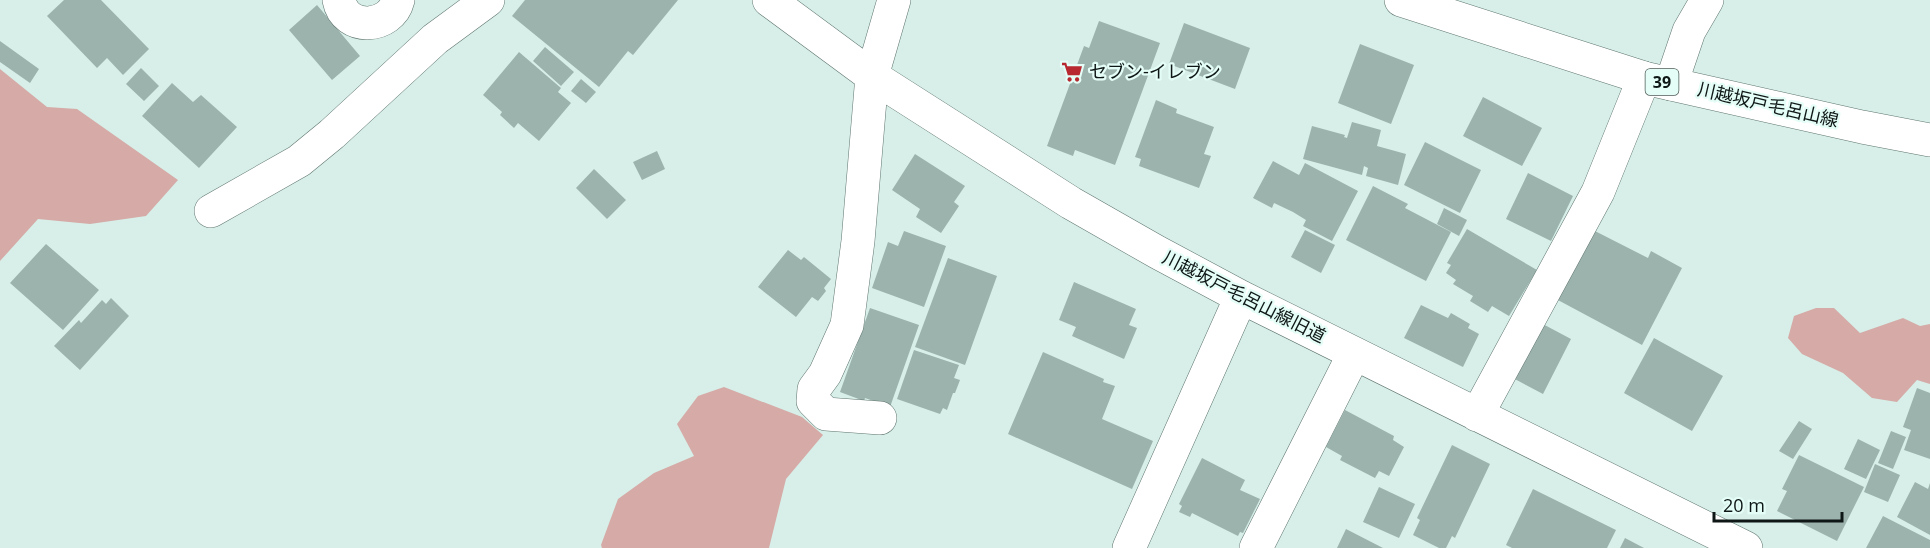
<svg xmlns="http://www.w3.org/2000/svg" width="1930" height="548" viewBox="0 0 1930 548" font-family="'Open Sans','Noto Sans JP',sans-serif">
<rect width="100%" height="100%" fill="#d7efe8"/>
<path fill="#d5aaa7" d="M0,69L47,107L77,109L178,180L146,216L90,224L38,219L0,261Z
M1816,308H1834L1860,333L1903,318L1920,326L1930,324V384L1917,380L1897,402L1872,398L1843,373L1802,354L1788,338L1794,316Z
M724,387L802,417L823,435L786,479L769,548H602L601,545L618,499L654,473L694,456L677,424L698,396Z"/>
<path fill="#9cb3ad" d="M64,0H101L149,49L123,75L107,58L97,68L47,16Z
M525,0H678L633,55L628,51L599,87L512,16Z
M317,5L360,56L332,80L289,30Z
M1099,21L1160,43L1115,165L1075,150L1073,156L1047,146L1084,46L1089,48Z
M1184,23L1250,48L1235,89L1169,64Z
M0,41L39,69L30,83L0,62Z
M1360,44L1414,65L1391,124L1338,103Z
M545,47L574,72L561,86L533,61Z
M519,52L561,88L558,92L571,103L539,141L518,123L514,128L500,115L502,112L483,95Z
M141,68L159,86L144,101L126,84Z
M581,79L596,92L586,103L571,91Z
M172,83L193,102L201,95L237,127L199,168L142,116Z
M1483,97L1542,128L1522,166L1463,136Z
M1156,100L1177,109L1176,113L1214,127L1204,154L1211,156L1199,188L1139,166L1141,159L1135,157Z
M1352,122L1381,130L1377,146L1406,154L1398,185L1366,176L1368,168L1364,166L1362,175L1303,159L1312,126L1345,135L1344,137L1347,138Z
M1425,142L1481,170L1460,213L1404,185Z
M657,151L665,169L642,180L633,162Z
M915,154L965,186L954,202L959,206L941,233L916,217L920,209L892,190Z
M1273,161L1299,175L1305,163L1358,191L1332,241L1303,226L1306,220L1293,212L1274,203L1272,208L1253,198Z
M594,169L626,200L607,219L576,188Z
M1528,173L1573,196L1551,241L1506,219Z
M1373,186L1408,204L1405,208L1451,232L1426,281L1346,240Z
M1444,208L1467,220L1459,236L1437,224Z
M1467,229L1537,270L1509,316L1492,306L1488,312L1470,301L1473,296L1453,284L1456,280L1446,273L1451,265L1447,263Z
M1591,229L1648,258L1651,251L1682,268L1642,345L1556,299Z
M1305,230L1335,245L1321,273L1291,257Z
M904,231L946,246L924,307L872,288L888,242L898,246Z
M46,244L99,290L63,330L10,283Z
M788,250L801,260L804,257L831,279L824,288L826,291L818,301L812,297L796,317L758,287Z
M948,258L997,276L965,365L915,347Z
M1074,282L1136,309L1129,325L1137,328L1124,359L1072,336L1076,327L1059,320Z
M111,298L129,316L80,370L54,346L79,320L81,323L102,300L106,304Z
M1421,305L1448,318L1451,313L1470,324L1468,328L1479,334L1463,367L1404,338Z
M870,308L919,325L890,407L865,398L864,401L840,392Z
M1539,322L1571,339L1543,394L1511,377Z
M1654,338L1723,376L1692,431L1624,393Z
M914,350L959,365L954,378L960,380L955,393H953L947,410L943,408L940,414L897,399Z
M1043,352L1104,379L1103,382L1115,386L1102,419L1153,441L1132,489L1008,434Z
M1917,388L1930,393V459L1904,450L1911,430L1903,427Z
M1345,410L1394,436L1393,440L1404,447L1389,476L1379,471L1375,478L1340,460L1342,456L1326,447Z
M1799,421L1812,429L1793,459L1779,451Z
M1891,431L1906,437L1893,469L1878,463Z
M1858,439L1880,450L1866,479L1844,469Z
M1452,445L1490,464L1455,538L1452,536L1446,548H1439L1413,535L1420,520L1417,518Z
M1799,455L1864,487L1837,541L1777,511L1787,491L1782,489Z
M1202,458L1245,480L1240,490L1260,499L1243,533L1240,532L1238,536L1192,513L1190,517L1179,512L1182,506L1179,504Z
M1875,464L1900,475L1888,502L1864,492Z
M1915,482L1928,489L1930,483V535L1897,517Z
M1379,487L1415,504L1399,538L1363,522Z
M1533,489L1616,530L1607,548H1512L1506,545Z
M1883,516L1930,540V548H1866Z
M1346,529L1383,548H1337Z
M1625,538L1644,548H1620Z"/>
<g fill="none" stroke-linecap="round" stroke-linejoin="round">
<defs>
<path id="minor" d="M339,0C345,32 391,29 398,0
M769,0L872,76L1071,203L1157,252L1241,297L1746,548
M1671,84L1689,31L1707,0
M211,211L299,161L332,134L435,39L488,0
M1477,415L1598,192L1644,78
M880,418L826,414L813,401L814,389L825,374L847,325L858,241L872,76L894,0
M1129,548L1241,297
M1256,548L1354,354"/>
<path id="major" d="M1401,0L1644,78L1862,127L1930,140"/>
</defs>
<use href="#minor" stroke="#5f756f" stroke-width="34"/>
<use href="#major" stroke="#5f756f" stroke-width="34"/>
<use href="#minor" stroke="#fff" stroke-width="33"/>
<use href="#major" stroke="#fff" stroke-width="33"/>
</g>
<defs>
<symbol id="supermarket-bare" viewBox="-9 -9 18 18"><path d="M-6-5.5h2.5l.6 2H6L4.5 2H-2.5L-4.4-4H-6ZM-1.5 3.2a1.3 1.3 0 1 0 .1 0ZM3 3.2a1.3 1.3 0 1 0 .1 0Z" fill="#b82831" stroke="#e4fdf6" stroke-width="2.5" paint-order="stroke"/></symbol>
</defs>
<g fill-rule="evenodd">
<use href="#supermarket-bare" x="1057" y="57" width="30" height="30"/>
</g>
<g text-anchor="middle" stroke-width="4.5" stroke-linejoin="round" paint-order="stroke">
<rect fill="#e4fdf6" stroke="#4e5c58" stroke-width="1.5" x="1645.5" y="69" width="33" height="26" rx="4.5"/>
<g font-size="16" font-weight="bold" fill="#0e1715">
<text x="1662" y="88">39</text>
</g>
<g font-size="18" fill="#0e1715" stroke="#e4fdf6" text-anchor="start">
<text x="1089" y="78">セブン-イレブン</text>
</g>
<g font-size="18" fill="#0e1715" stroke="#e4fdf6">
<text transform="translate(1768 105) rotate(13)" y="6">川越坂戸毛呂山線</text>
<text transform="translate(1244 297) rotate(27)" y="6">川越坂戸毛呂山線旧道</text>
</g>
</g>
<path d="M1714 512v9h128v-9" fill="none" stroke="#0e1715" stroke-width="3"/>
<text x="1723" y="512" font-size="18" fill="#0e1715" stroke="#e4fdf6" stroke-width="4.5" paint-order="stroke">20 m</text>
</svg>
